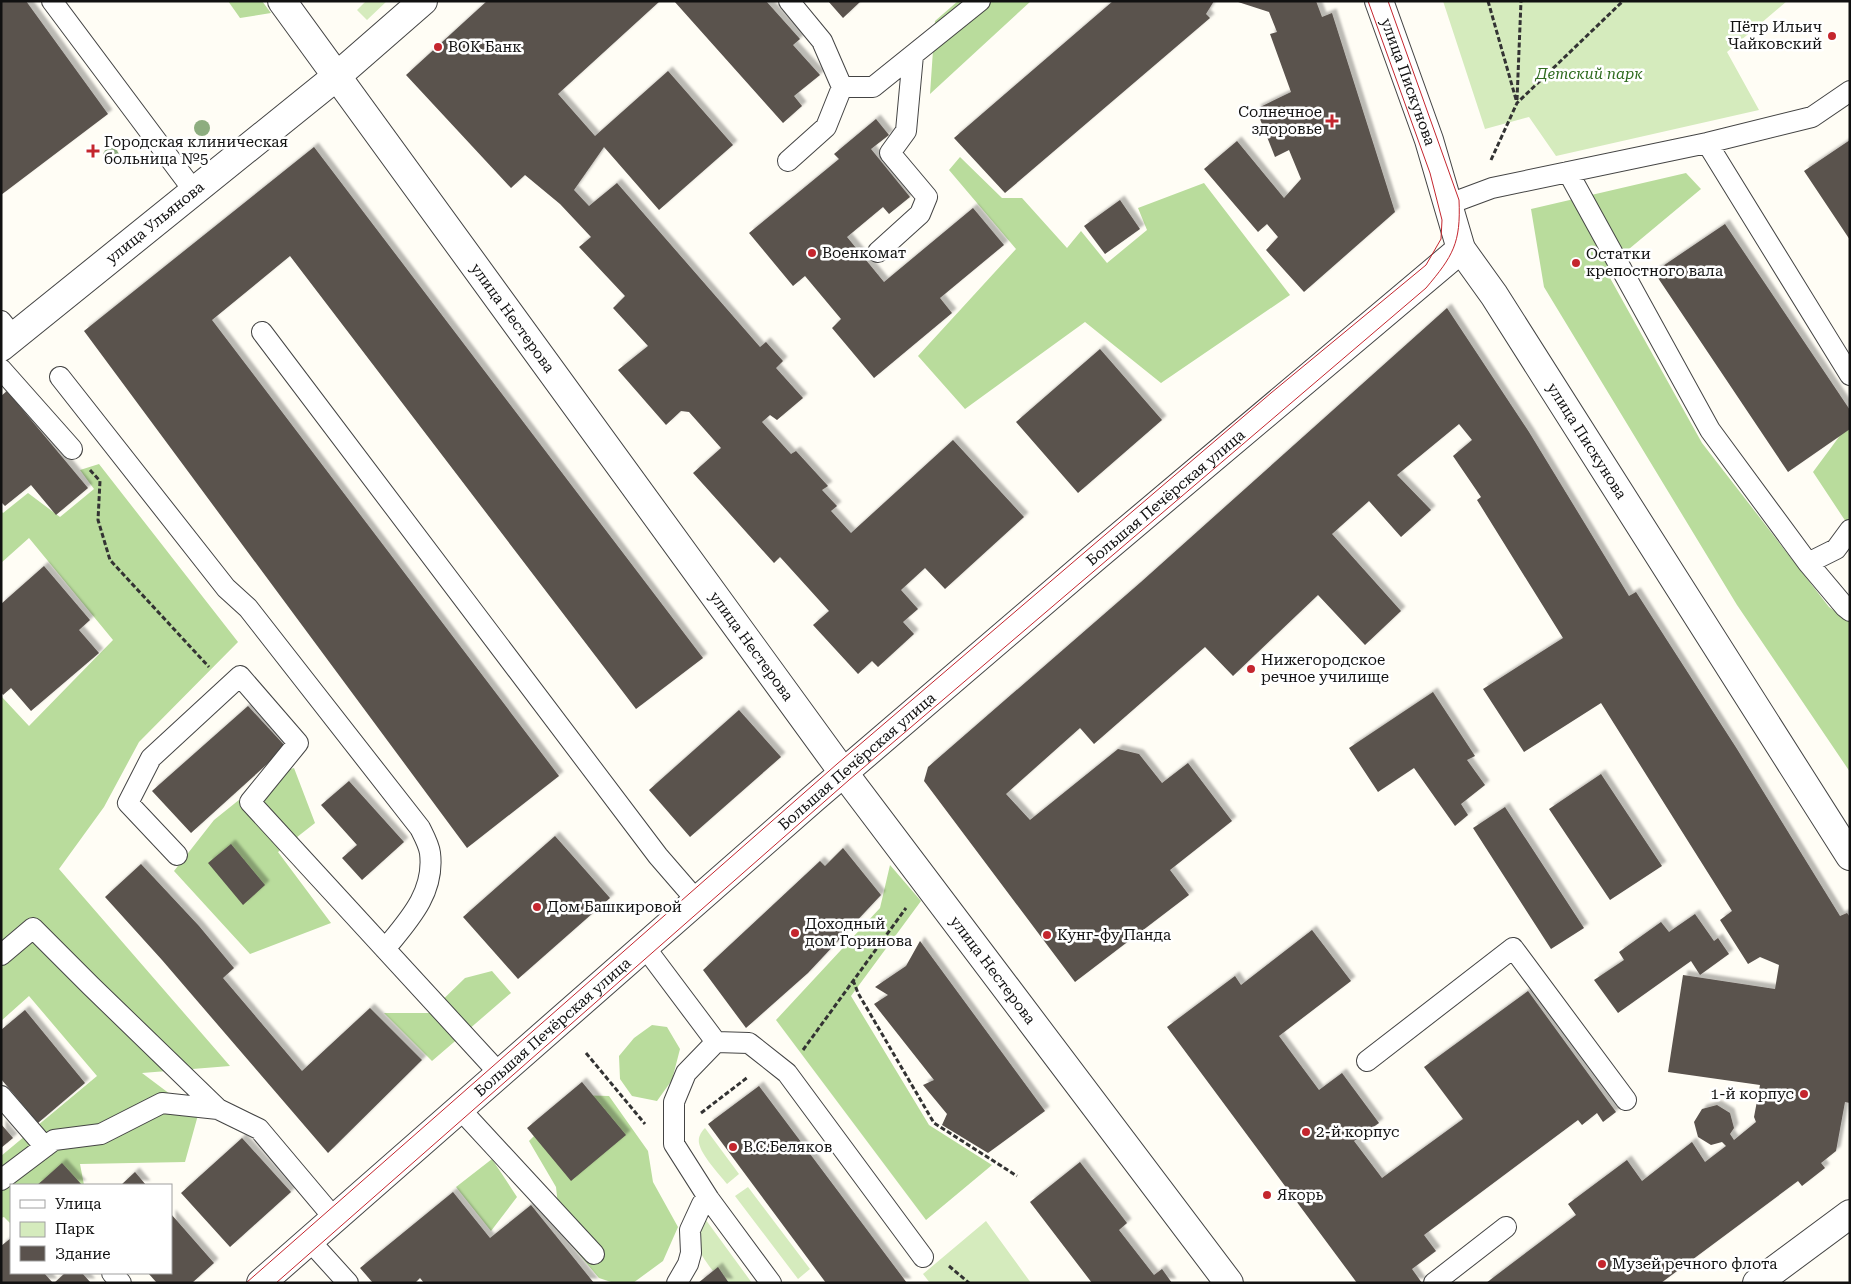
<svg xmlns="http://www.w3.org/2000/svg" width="1851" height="1284" viewBox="0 0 1851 1284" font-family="'Roboto Serif',serif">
<defs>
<filter id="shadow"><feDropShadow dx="4.5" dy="-4.5" stdDeviation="1" flood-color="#0004"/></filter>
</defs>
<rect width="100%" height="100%" fill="#fffdf5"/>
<path fill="#d5ebbd" d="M366,1H387L367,20L357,10Z
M1443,1H1787L1727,52L1759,110L1556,156L1529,117L1485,129Z
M705,1128L739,1174L727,1184C719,1174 701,1155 699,1143C698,1137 701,1132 705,1128Z
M748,1187L810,1269L798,1279L735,1196Z
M703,1216L752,1283H729L718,1268L713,1271C698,1251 691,1241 703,1216Z
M986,1221L1031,1283H930L923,1274Z"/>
<path fill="#b9dc9c" d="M228,1H262L271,13L240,18Z
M958,1H1031L930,94L935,21Z
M960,157L1002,198H1022L1067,248L1081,231L1107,263L1147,230L1138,208L1204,183L1290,295L1161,383L1085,322L965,409L918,356L1016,249L949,170Z
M1686,173L1701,189L1605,269L1702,443L1829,607L1850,622V772L1737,605L1544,287L1531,209Z
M1850,422V528L1813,472Z
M99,464L238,642L139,742L104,807L59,869L230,1066L142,1073L198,1115L185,1162L80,1164L84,1185H11V1224L4,1217L1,1218V1156L97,1076L29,996L1,1021V696L29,726L113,640L29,538L1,563V511L3,513L28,493L60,517L94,489L80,470Z
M294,768L315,823L278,852L331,923L250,954L174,871L214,820L270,775Z
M890,865L921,901L851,996L929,1125L992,1165L926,1220L776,1020L880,908Z
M492,971L511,993L432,1061L384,1013H429L465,978Z
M652,1025L667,1027L680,1049L672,1080L657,1101L632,1096L620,1079L619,1056L634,1038Z
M575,1095L609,1096L648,1151L653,1182L678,1227L663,1261L633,1283H614L599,1278L561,1233L556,1187L529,1141Z
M492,1159L517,1197L491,1231L456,1187Z"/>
<path fill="#5a524d" filter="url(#shadow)" d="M1,1H26L108,114L1,195Z
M487,1H660L558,94L595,136L668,71L733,145L659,210L604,147L574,190L589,206L617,183L760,347L766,342L783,361L776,368L803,398L777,420L770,415L762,422L791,454L796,451L828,486L822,490L837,506L831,511L851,533L953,440L1024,517L945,589L925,568L901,590L918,609L903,622L914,634L878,667L872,661L858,674L813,625L829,611L780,557L774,563L693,473L721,448L689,412L681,411L666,425L618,370L648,346L613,308L625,296L579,247L591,237L560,204L525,175L511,188L406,75Z
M674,1H766L800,39L793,45L820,75L794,96L802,106L783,123Z
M828,1H861L843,18Z
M1113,1H1214L1206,14L1210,18L1005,193L954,138Z
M1235,1H1316L1322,17L1332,13L1395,212L1304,292L1266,250L1278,237L1267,224L1258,232L1204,169L1237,141L1284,198L1301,179L1289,150L1275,157L1256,109L1291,92L1270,34L1277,32L1269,12Z
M876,119L889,135L871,149L910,197L889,214L883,207L847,237L884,282L973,208L1004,245L940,298L952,313L874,378L832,328L841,319L805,276L793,286L749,233L839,159L834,154Z
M1850,140V240L1804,171Z
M314,147L703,658L636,709L290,256L212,320L559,776L467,848L84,331Z
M1120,200L1140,229L1105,254L1084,226Z
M1725,224L1850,410V429L1788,472L1654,272Z
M1447,308L1529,432L1629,596L1636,592L1737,749L1840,916L1847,913L1850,917V1103L1845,1102L1836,1151L1821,1163L1825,1168L1802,1186L1798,1181L1661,1283H1486L1576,1215L1568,1204L1627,1160L1642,1181L1692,1142L1705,1162L1726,1146L1722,1142L1711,1145L1698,1137L1694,1122L1702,1109L1717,1105L1730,1113L1734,1128L1730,1134L1734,1140L1756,1122L1754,1117L1760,1085L1668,1072L1683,975L1775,989L1779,965L1760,957L1748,964L1720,920L1732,911L1601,703L1524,752L1483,689L1563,638L1477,500L1481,497L1453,456L1472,440L1459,424L1397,475L1431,510L1401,537L1369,501L1332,534L1401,611L1365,645L1318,595L1233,676L1205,647L1094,744L1080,728L1006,794L1030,820L1118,749L1139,754L1162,783L1188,763L1232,821L1170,870L1189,895L1075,982L924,781L928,767L1141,582Z
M1100,349L1162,420L1078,493L1016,422Z
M7,391L88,488L56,515L31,485L5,506L1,502V396Z
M44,566L90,620L79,630L99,653L31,711L11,688L3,695L1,692V604Z
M1433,692L1475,756L1467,760L1485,785L1461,804L1468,815L1455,826L1414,768L1378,792L1349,748Z
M248,706L286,747L191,833L152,791Z
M739,710L781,757L690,837L649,790Z
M1601,774L1662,866L1610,900L1549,809Z
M349,781L404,842L362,880L342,858L357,845L321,805Z
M1505,807L1584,928L1551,949L1473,828Z
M555,836L610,898L518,979L463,917Z
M231,844L265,885L243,905L208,863Z
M843,848L881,895L808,973L746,1028L703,970L820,861L825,866Z
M141,864L199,926L234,968L223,978L302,1071L370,1008L422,1060L328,1153L162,960L105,897Z
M1695,914L1714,941L1718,938L1729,954L1700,975L1691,961L1618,1013L1594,980L1624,960L1619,952L1661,922L1669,932Z
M1312,930L1351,981L1279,1036L1319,1090L1342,1073L1379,1123L1354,1141L1382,1178L1463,1119L1424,1067L1528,991L1616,1112L1603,1122L1597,1113L1582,1125L1578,1120L1424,1235L1436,1251L1412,1269L1422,1283H1357L1167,1027L1235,976L1241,985Z
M920,941L1045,1111L988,1153L942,1125L947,1114L923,1085L934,1080L874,1004L888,995L875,987L906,966Z
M25,1010L85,1083L38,1123L1,1079V1030Z
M582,1082L626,1135L571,1181L527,1128Z
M759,1086L907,1283H826L748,1178L708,1124Z
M1,1124L13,1138L1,1148Z
M242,1138L291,1192L230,1247L181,1193Z
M1080,1162L1127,1223L1119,1230L1154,1275L1162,1269L1172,1283H1092L1030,1202Z
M62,1163L82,1185H37L43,1180Z
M135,1172L146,1185H121Z
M453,1192L490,1238L531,1205L594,1283H424L420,1278L415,1283H373L360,1268Z
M171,1214L214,1263L192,1283H157L148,1273H171Z
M11,1238V1273H44L53,1283H1V1246Z
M718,1267L729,1283H698Z
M65,1273H82L91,1283H54Z"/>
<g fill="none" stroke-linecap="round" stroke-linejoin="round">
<defs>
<path id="service" d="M52,1L194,191
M842,87H873L980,1
M1707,143L1850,375
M788,161L826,127L842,87L822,41L789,1
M1568,172L1710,430L1808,563L1845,607L1850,611
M1449,204L1492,188L1707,143L1812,117L1850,91
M878,252L920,214L927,197L890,153L906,131L913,55
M1,321L14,337
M262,332L658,856L697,901
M1,369L72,449
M60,377L226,588L248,608L420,828C424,836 429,845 430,853C435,893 408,921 385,949
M1808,563L1836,549L1850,530
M177,855L128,803L151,758L240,676L298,743L250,802L499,1073
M644,946L716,1042L749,1043L787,1073L923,1257
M1,955L33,928L91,986L218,1109
M716,1042L686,1073L674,1102V1144L709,1199L771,1283
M1367,1061L1513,948L1626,1100
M1,1096L45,1147
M459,1108L594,1254
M1,1180L54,1140L101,1134L162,1103L218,1109L259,1129L334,1218
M309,1240L348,1283
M112,1273L121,1283
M677,1283L688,1264L691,1253L690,1230L702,1204L709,1199
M1434,1283L1506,1227"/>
<g id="minor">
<path id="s1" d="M282,1L837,764L1229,1283"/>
<path id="s2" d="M1,347L337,76L423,1"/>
</g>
<g id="tertiary">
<path id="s3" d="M1379,1L1429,140L1461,249L1494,295L1850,856"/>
<path id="s4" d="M261,1283L814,798L1093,559L1461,249"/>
<path d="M1757,1283L1850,1214"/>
</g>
</defs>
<use href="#service" stroke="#444" stroke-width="22"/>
<use href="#minor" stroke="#444" stroke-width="30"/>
<use href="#tertiary" stroke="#444" stroke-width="30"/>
<path stroke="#333" stroke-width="3" stroke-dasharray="5 2.5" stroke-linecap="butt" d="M1488,1L1517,103
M1517,100L1521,1
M1491,160L1517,103L1623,1
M90,470L100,481L98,520L110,560L209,667
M853,980L858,993L934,1123L1017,1176
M803,1050L906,908
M586,1053L645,1124
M701,1113L748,1077
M949,1266L969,1283"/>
<use href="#service" stroke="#fff" stroke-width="20"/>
<use href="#minor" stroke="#fff" stroke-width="28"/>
<use href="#tertiary" stroke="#fff" stroke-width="28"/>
<path stroke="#c4262e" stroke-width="1" d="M246,1283L837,764L1271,393L1426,265L1441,239L1442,220L1430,173L1368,1
M276,1283L849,780L1426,288C1453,256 1461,243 1459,200L1388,1"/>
</g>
<g fill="#8dad7f">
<circle cx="202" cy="128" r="8"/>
<circle cx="111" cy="156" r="8"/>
</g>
<g fill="#c4262e" stroke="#fff" stroke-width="2">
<circle cx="1832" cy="36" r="5"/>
<circle cx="438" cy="47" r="5"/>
<path d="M1329.5 113.5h5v5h5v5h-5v5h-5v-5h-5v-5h5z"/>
<path d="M90.5 143.5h5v5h5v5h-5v5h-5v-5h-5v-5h5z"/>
<circle cx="812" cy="253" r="5"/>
<circle cx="1576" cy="263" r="5"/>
<circle cx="1251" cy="669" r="5"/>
<circle cx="537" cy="907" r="5"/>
<circle cx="795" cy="933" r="5"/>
<circle cx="1047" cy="935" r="5"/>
<circle cx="1804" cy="1094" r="5"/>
<circle cx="1306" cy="1132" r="5"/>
<circle cx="733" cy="1147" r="5"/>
<circle cx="1267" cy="1195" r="5"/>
<circle cx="1602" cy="1264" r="5"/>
</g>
<g text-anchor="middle" stroke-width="5" stroke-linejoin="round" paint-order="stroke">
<g font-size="15" fill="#111" stroke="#fff" text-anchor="start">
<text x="1822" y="32" text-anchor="end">Пётр Ильич<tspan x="1822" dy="17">Чайковский</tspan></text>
<text x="448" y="52">ВОК Банк</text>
<text x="1322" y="117" text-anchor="end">Солнечное<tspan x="1322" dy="17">здоровье</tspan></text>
<text x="104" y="147">Городская клиническая<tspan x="104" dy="17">больница №5</tspan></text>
<text x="822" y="258">Военкомат</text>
<text x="1586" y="259">Остатки<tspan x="1586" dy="17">крепостного вала</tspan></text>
<text x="1261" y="665">Нижегородское<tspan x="1261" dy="17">речное училище</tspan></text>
<text x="547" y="912">Дом Башкировой</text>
<text x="805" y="929">Доходный<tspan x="805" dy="17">дом Горинова</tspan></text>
<text x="1057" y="940">Кунг-фу Панда</text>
<text x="1794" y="1099" text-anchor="end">1-й корпус</text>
<text x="1316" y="1137">2-й корпус</text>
<text x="743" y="1152">В.С.Беляков</text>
<text x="1277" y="1200">Якорь</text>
<text x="1612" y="1269">Музей речного флота</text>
</g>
<g font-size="15" font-style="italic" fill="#2f6b1f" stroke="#fff">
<text x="1589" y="79">Детский парк</text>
</g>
<g font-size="15" fill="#111" stroke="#fff">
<text dy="5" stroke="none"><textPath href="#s3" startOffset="86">улица Пискунова</textPath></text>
<text dy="5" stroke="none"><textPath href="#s2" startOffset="198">улица Ульянова</textPath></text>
<text dy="5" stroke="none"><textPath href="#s1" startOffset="392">улица Нестерова</textPath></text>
<text dy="5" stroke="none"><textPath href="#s3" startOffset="491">улица Пискунова</textPath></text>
<text dy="5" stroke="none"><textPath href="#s4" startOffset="1198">Большая Печёрская улица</textPath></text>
<text dy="5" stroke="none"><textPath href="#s1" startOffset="798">улица Нестерова</textPath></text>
<text dy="5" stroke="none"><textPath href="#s4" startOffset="792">Большая Печёрская улица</textPath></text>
<text dy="5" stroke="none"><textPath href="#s1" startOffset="1202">улица Нестерова</textPath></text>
<text dy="5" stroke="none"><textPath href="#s4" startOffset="388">Большая Печёрская улица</textPath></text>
</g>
</g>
<rect width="1851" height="1284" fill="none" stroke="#111111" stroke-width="5"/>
<rect x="10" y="1184" width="162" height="90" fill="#ffffff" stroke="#a0a0a0"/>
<rect x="20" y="1200" width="25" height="8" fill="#ffffff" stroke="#a0a0a0"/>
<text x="55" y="1209" font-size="15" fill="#111111">Улица</text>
<rect x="20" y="1222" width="25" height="15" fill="#d5ebbd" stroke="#a0a0a0"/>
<text x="55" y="1234" font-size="15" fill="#111111">Парк</text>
<rect x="20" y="1246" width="25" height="15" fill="#5a524d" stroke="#a0a0a0"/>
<text x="55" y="1259" font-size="15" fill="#111111">Здание</text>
</svg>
